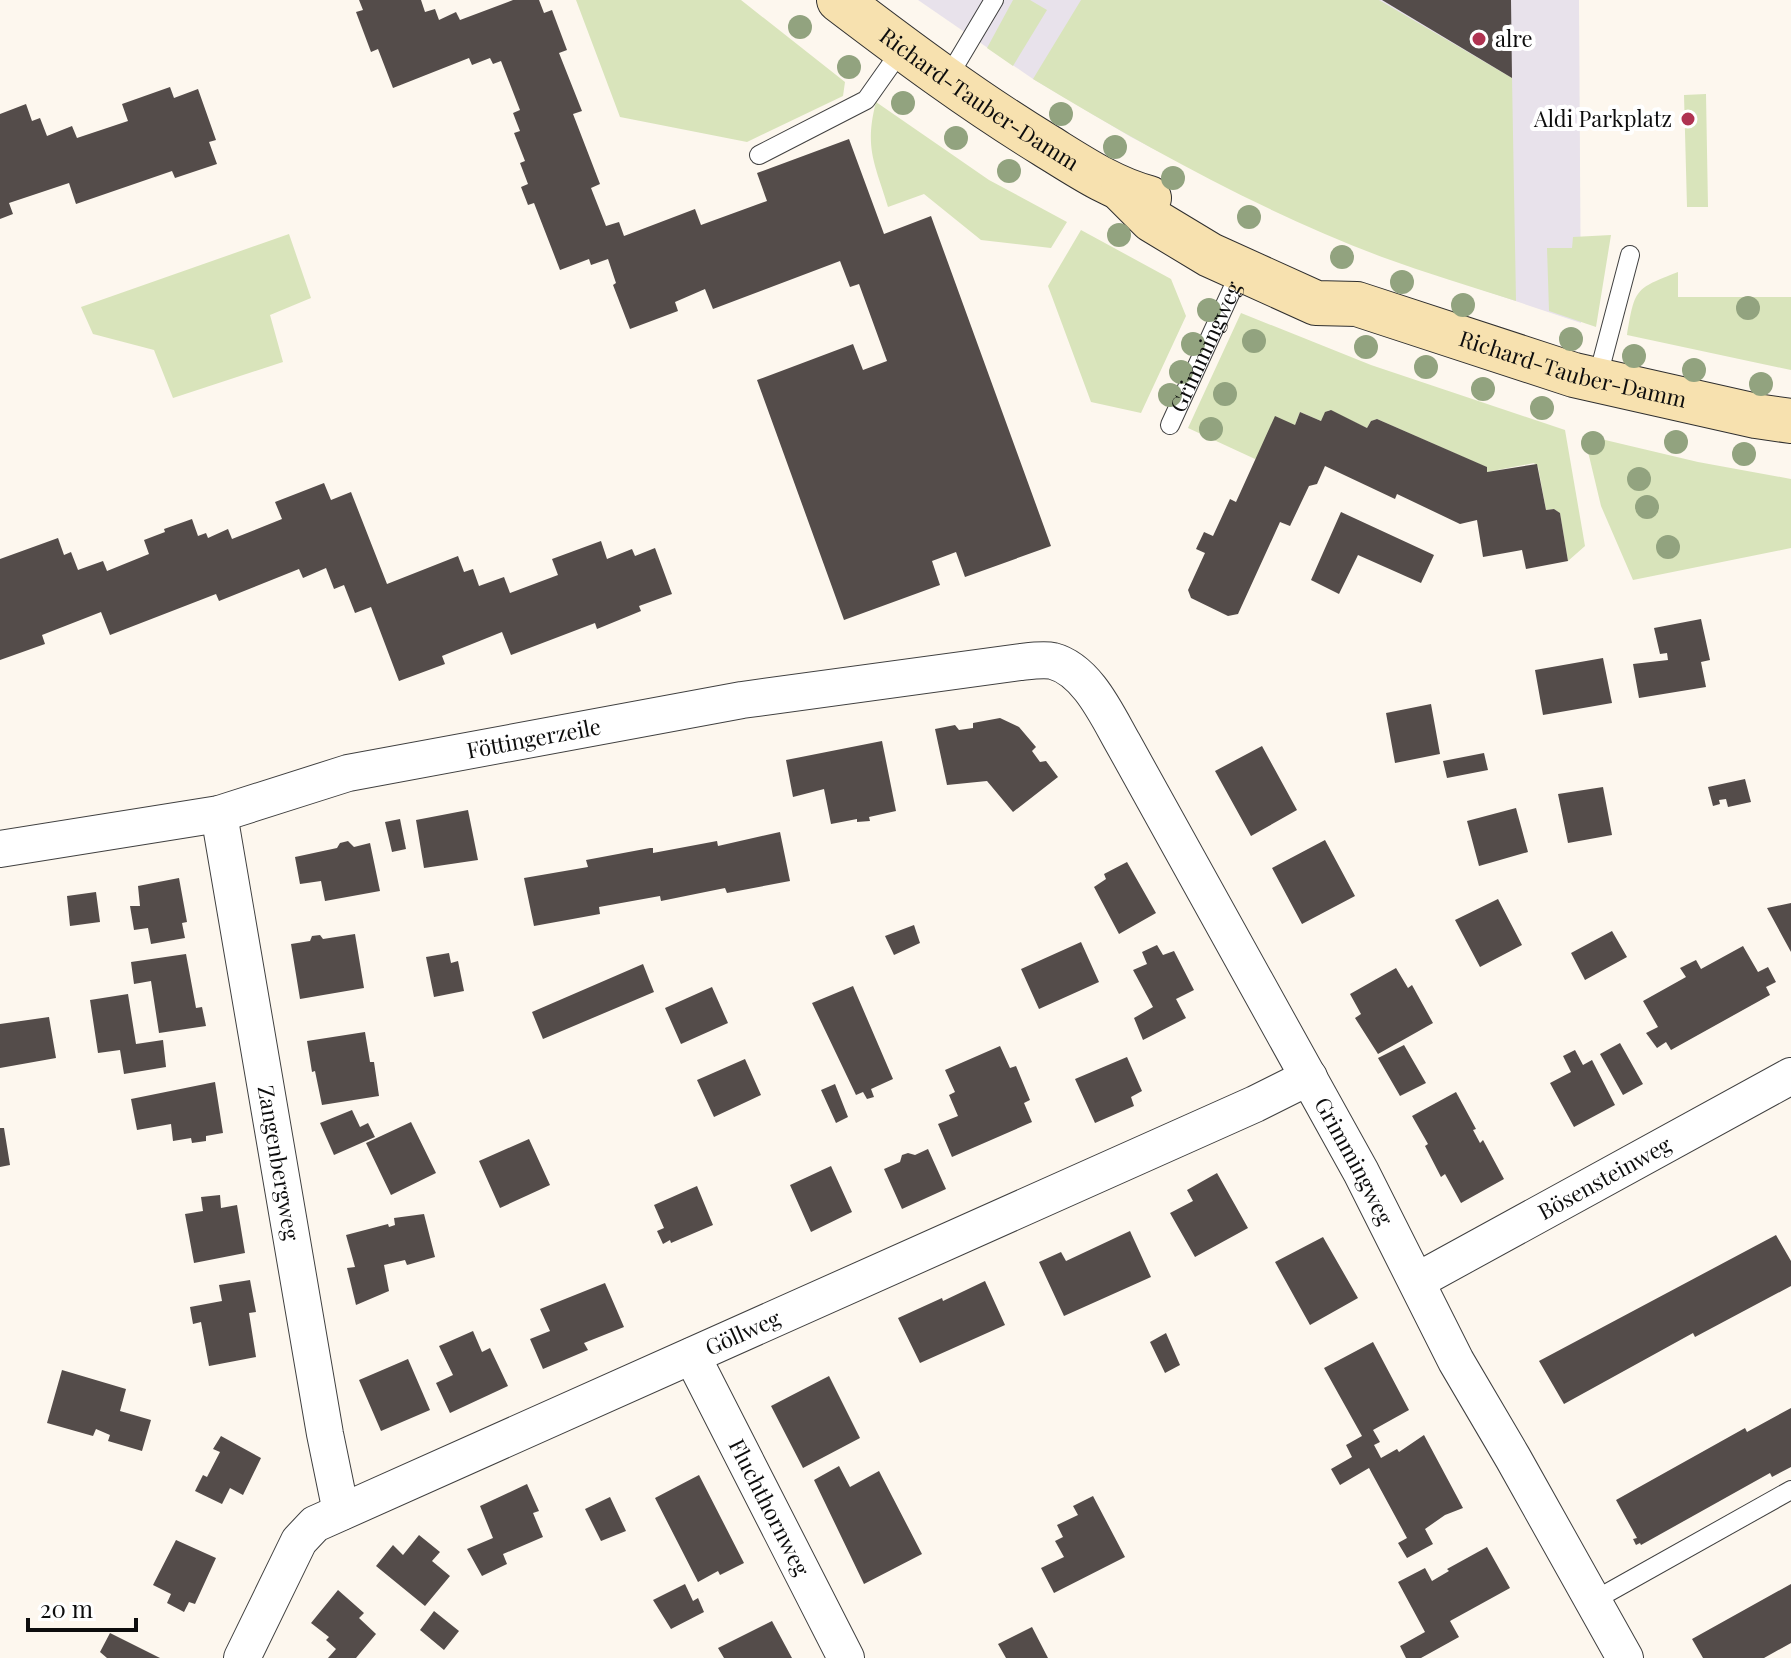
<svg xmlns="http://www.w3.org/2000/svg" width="1791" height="1658" viewBox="0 0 1791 1658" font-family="'Playfair Display',serif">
<rect width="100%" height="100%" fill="#fdf7ee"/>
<path fill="#e8e2eb" d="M918,0H1579L1581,323L1381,256L1232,190L1131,137L1033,79Z"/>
<path fill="#d9e4bb" d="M576,0H741L845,82L843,96L747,142L620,117Z
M1013,0H1030L1047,10L1013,66L987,48Z
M1081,0H1379L1512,78L1516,301C1472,287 1426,273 1382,257C1260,211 1144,146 1033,79Z
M1706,94L1708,207H1687L1684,95Z
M876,102L989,180L1067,222L1051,248L981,240L924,194L888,207C875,164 864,148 876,102Z
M1081,230L1171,279L1186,316L1141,413L1091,402L1048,286Z
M289,234L311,298L270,315L283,362L173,398L154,350L93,334L81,307Z
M1611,235L1596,327L1549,311L1547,248H1572L1573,237Z
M1678,272V297H1791V370L1627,335C1635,289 1634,289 1678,272Z
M1241,313L1371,365L1565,430L1585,546L1568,561L1560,513L1554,509L1546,510L1538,467L1534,463L1487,472L1486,467L1377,419L1371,421L1367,428L1329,410L1321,421L1300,412L1295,425L1255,459L1188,428Z
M1584,435L1698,462L1791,479V548L1633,580L1601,506Z"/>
<path fill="#544c4a" d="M359,0H421L425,12L435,9L439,20L456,12L460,20L513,0H539L544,13L552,10L567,50L559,53L582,111L573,114L600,184L591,188L606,226L619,222L624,236L695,209L701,225L767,201L757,173L849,139L884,234L931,216L1051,546L965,577L956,552L932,561L940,585L844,620L757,380L853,344L863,370L887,361L859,284L850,287L840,261L713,309L705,289L675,302L678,311L630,329L613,285L616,283L608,259L591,265L589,259L560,270L534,203L528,205L521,187L528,184L520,163L525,161L514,133L520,131L513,113L520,110L501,61L493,64L490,58L472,65L469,58L393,88L378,49L371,52L356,12L363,10Z
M1382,0H1511L1512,78Z
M170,87L174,98L198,89L216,140L209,142L217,164L175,178L172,171L76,204L69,183L9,203L13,214L0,219V114L26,104L32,121L40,118L47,136L72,126L77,138L128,121L122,104Z
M1331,410L1367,428L1371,421L1377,419L1487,467V472L1537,464L1546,510L1554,509L1560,513L1568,561L1526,569L1522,550L1483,557L1477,520L1460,524L1397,494L1395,499L1325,466L1317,484L1309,486L1290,526L1280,522L1238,614L1228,616L1191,598L1188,590L1205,553L1196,549L1204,532L1213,536L1230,499L1236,502L1275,416L1295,425L1300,412L1321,421L1325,412Z
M324,483L331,500L351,492L387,584L458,556L464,572L473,569L479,586L504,577L510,593L558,575L552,559L601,541L607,559L632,549L635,556L655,548L672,594L639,606L641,611L597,629L595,623L511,655L502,632L442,656L445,664L399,681L371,607L355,613L344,585L334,589L326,568L303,578L299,569L219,601L216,594L110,635L101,612L42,635L45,644L0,660V559L58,538L64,555L71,552L78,570L103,561L107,571L149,554L144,540L165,532L164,529L192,519L198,536L206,533L208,538L228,529L232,539L282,519L275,502Z
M1341,512L1434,555L1421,583L1358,555L1339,594L1311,580Z
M1701,619L1710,660L1701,662L1706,687L1639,698L1633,664L1668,660L1667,653L1660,654L1654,628Z
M1603,658L1612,703L1543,715L1535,670Z
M1431,704L1440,754L1395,763L1386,713Z
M1000,718L1019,727L1036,747L1032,751L1040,762L1046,761L1058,777L1013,812L987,781L947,785L935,729L955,725L959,730L973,728V723Z
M882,741L896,811L869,817L870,821L857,822V819L831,824L824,789L793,797L786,760Z
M1262,746L1297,810L1251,836L1215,771Z
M1484,753L1488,770L1447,778L1443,761Z
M1745,779L1751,802L1728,807L1726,799L1719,800L1720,804L1713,806L1708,787Z
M1603,787L1612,835L1568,843L1558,794Z
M1516,808L1528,852L1479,866L1467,821Z
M468,810L478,860L424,868L416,820Z
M400,819L406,849L392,852L385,822Z
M780,832L790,881L727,893L725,888L661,901L660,896L599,907L600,914L534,926L524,878L588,867L586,860L650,848H653V853L717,841L718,846Z
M1325,840L1355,896L1302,924L1272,868Z
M348,841L354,847L370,843L380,891L325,901L321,881L300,884L295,857L337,848L340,843Z
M1127,862L1156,913L1119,934L1094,887L1106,879L1104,874Z
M179,878L187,922L182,923L185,938L151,944L148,928L134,930L130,906H140L138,886Z
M96,892L100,922L70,926L67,896Z
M1498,899L1522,945L1480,967L1455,920Z
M1791,903V952L1767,908Z
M914,925L920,943L894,955L885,936Z
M1612,931L1627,957L1585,980L1571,953Z
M355,934L364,988L300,999L291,944L310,941L312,936L320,935L323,939Z
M1081,942L1099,982L1039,1009L1021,969Z
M1157,945L1163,955L1174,951L1194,990L1176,999L1186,1018L1143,1040L1134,1018L1153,1007L1133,970L1147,964L1142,952Z
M1743,946L1758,972L1768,967L1776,982L1766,987L1770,995L1671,1050L1666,1042L1657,1048L1646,1033L1658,1027L1643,1001L1686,977L1680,968L1696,960L1701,969Z
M449,953L451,963L458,961L464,991L434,997L426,957Z
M186,954L196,1008L202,1007L206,1026L159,1033L151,981L134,984L131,962Z
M643,964L654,992L543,1039L532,1012Z
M1396,968L1408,988L1412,985L1433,1023L1378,1054L1355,1018L1361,1014L1350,994Z
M853,986L893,1079L871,1089L874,1097L867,1099L863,1092L856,1095L812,1003Z
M712,987L728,1023L681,1044L665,1008Z
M128,994L136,1044L163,1040L166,1067L124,1074L120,1050L98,1053L90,1000Z
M49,1017L56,1058L0,1068V1024Z
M365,1032L370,1062H374L379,1096L322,1105L315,1071L312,1072L307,1041Z
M1620,1043L1643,1084L1623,1095L1600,1054Z
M1404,1045L1426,1083L1400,1096L1378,1058Z
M1000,1046L1010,1068L1016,1066L1030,1100L1024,1103L1032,1122L952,1157L938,1124L958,1116L949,1095L955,1092L945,1070Z
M1575,1050L1583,1065L1592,1060L1615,1105L1574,1127L1550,1083L1571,1072L1563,1056Z
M1127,1057L1142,1091L1131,1097L1134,1106L1095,1123L1075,1079Z
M745,1059L761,1095L714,1117L697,1080Z
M215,1082L223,1133L206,1136V1141L192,1143L191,1138L173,1141L171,1124L137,1130L131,1099Z
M835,1084L848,1117L836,1123L821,1090Z
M1456,1092L1476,1129L1473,1130L1480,1143L1483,1140L1504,1179L1461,1203L1445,1174L1441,1177L1425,1146L1428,1144L1412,1116Z
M352,1110L360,1127L368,1123L375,1137L334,1155L320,1123Z
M411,1122L436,1173L391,1195L366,1143Z
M0,1128H4L10,1165L0,1167Z
M529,1139L550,1185L500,1208L479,1161Z
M928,1149L946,1189L902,1209L884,1169L900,1162L902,1155L908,1153L915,1155Z
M831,1166L852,1212L811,1232L790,1185Z
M1217,1173L1248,1228L1195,1257L1170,1213L1193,1201L1187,1190Z
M697,1186L713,1225L671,1243L670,1240L663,1244L657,1231L664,1228L654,1205Z
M220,1195L221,1208L237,1205L245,1253L194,1263L185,1214L203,1211L201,1197Z
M424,1214L435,1257L407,1265L405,1260L384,1265L389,1291L356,1305L347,1268L355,1267L346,1235L388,1224L389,1227L395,1225L394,1218Z
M1130,1231L1151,1277L1064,1316L1039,1262L1061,1252L1066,1261Z
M1776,1235L1791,1261V1286L1695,1337L1693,1333L1564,1404L1539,1361Z
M1323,1237L1358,1298L1310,1325L1275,1262Z
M250,1280L256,1312L249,1313L256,1357L209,1366L201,1322L193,1324L190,1307L222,1301L219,1285Z
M985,1281L1005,1325L920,1363L898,1318L942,1298L943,1301Z
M605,1283L624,1327L584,1343L588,1350L543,1369L530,1339L550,1331L540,1309Z
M473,1331L482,1352L490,1348L508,1386L450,1413L436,1383L453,1375L439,1346Z
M1166,1333L1180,1365L1165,1373L1150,1342Z
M1373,1342L1409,1410L1373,1430L1380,1442L1374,1445L1381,1458L1397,1449L1399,1452L1424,1435L1463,1508L1445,1515L1425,1529L1433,1544L1407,1558L1398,1543L1407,1538L1369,1468L1340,1485L1331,1469L1352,1457L1346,1445L1362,1436L1324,1368Z
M408,1359L430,1410L381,1431L359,1380Z
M62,1370L126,1389L120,1411L151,1420L142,1451L108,1441L110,1435L96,1429L93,1436L47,1423Z
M829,1376L860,1438L803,1468L771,1406Z
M1791,1408V1467L1772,1477L1770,1473L1641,1545L1640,1543L1636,1545L1633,1539L1637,1538L1616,1500L1745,1428L1747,1432Z
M221,1436L261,1458L243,1495L230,1488L222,1504L195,1491L203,1475L207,1477L220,1452L213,1449Z
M839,1466L850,1487L879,1471L922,1554L864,1584L814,1480Z
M699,1475L744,1563L720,1575L718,1571L698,1582L655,1498Z
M527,1484L539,1511L533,1513L543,1537L503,1554L507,1564L482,1576L467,1549L493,1538L480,1506Z
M1093,1496L1125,1557L1054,1593L1041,1568L1064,1557L1055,1541L1063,1537L1057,1525L1078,1515L1073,1506Z
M610,1497L626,1531L601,1541L585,1509Z
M419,1535L440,1552L432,1561L450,1576L425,1606L376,1566L393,1545L403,1555Z
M176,1540L216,1558L195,1604L189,1602L184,1612L167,1603L171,1594L153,1585Z
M1487,1547L1510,1588L1450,1621L1459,1637L1421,1658H1406L1400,1646L1425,1632L1398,1582L1425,1568L1432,1581L1449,1571L1447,1569Z
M685,1584L693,1601L698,1598L704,1612L671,1629L653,1600Z
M1791,1584V1643L1764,1658H1703L1692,1639Z
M338,1590L364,1613L359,1618L376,1634L356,1658H328L336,1649L326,1640L329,1637L311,1623Z
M434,1611L459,1631L444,1650L420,1630Z
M772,1621L792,1658H724L718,1648Z
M1032,1627L1048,1658H1006L998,1644Z
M110,1633L160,1658H107L100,1652Z"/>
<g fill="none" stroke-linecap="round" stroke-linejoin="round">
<defs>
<g id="lane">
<path d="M947,79L994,0"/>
<path d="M759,155L866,100L902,49"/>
<path d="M1597,380L1630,255"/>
<path id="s1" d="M1170,425L1241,270"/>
<path d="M1593,1601L1791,1490"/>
</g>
<g id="street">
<path id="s2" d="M219,814L325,1434L341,1512"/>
<path id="s3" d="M0,849L219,814L348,773L742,700L1021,662C1030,661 1044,659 1053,661C1087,670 1107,715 1123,743L1361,1172L1456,1361L1513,1458L1625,1658"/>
<path id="s4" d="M1417,1281L1791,1076"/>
<path id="s5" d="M692,1356L846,1658"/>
<path id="s6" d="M242,1658L299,1541L315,1524L1255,1104L1309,1077"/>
</g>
<g id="secondary">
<path id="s7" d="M839,0C906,51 973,101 1045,145C1079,166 1111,188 1149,198"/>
<path id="s8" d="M1123,191L1152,220L1210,255L1316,303L1357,304L1574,375L1756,416L1791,421"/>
</g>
</defs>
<use href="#lane" stroke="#404040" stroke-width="20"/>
<use href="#street" stroke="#404040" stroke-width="38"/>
<use href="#secondary" stroke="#2f2f2f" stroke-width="46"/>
<use href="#lane" stroke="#fff" stroke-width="18"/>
<use href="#street" stroke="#fff" stroke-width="36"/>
<use href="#secondary" stroke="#f7e1af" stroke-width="44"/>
</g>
<g fill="#92a37f">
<circle cx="800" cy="27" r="12"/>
<circle cx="849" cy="67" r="12"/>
<circle cx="903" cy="103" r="12"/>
<circle cx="1061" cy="114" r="12"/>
<circle cx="956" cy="138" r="12"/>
<circle cx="1115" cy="147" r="12"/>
<circle cx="1009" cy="171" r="12"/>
<circle cx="1173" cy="178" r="12"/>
<circle cx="1249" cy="217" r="12"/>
<circle cx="1119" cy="235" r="12"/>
<circle cx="1342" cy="257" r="12"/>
<circle cx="1402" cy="282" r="12"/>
<circle cx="1463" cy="305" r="12"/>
<circle cx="1748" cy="308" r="12"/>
<circle cx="1209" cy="310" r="12"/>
<circle cx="1571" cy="339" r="12"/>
<circle cx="1254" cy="341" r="12"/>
<circle cx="1193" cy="344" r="12"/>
<circle cx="1366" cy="347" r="12"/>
<circle cx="1634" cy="356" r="12"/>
<circle cx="1426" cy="367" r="12"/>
<circle cx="1694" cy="370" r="12"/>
<circle cx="1181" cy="372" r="12"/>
<circle cx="1761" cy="384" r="12"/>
<circle cx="1483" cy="389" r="12"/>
<circle cx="1225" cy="394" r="12"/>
<circle cx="1170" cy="395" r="12"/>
<circle cx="1542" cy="408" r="12"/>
<circle cx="1211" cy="429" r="12"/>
<circle cx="1676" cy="442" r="12"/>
<circle cx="1593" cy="443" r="12"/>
<circle cx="1744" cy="454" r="12"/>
<circle cx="1639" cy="479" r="12"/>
<circle cx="1647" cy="507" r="12"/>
<circle cx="1668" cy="547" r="12"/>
</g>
<g fill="#af3351" stroke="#fff" stroke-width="3">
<circle cx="1479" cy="39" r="8"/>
<circle cx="1688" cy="119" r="8"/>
</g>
<g text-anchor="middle" stroke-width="8" stroke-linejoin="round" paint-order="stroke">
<g font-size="22" fill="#0d0d0d" stroke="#fff" text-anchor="start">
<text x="1495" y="47">alre</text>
<text x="1672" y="127" text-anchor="end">Aldi Parkplatz</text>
</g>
<g font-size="22" fill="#0d0d0d" stroke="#fff">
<text dy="8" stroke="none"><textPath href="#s7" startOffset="172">Richard-Tauber-Damm</textPath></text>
<text dy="8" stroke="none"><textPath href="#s1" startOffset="86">Grimmingweg</textPath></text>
<text dy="8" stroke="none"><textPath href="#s8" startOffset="492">Richard-Tauber-Damm</textPath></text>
<text dy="8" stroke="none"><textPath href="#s3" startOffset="546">Föttingerzeile</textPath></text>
<text dy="8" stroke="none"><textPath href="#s3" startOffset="1660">Grimmingweg</textPath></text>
<text dy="8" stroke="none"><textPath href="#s2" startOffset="354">Zangenbergweg</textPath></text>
<text dy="8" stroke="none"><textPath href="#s4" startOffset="214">Bösensteinweg</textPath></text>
<text dy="8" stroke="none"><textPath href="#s6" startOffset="622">Göllweg</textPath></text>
<text dy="8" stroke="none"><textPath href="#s5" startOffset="170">Fluchthornweg</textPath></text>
</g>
</g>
<path d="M28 1618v12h108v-12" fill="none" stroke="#0d0d0d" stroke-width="4"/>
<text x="40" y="1618" font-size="24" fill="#0d0d0d" stroke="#ffffff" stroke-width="6" paint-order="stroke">20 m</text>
</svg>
